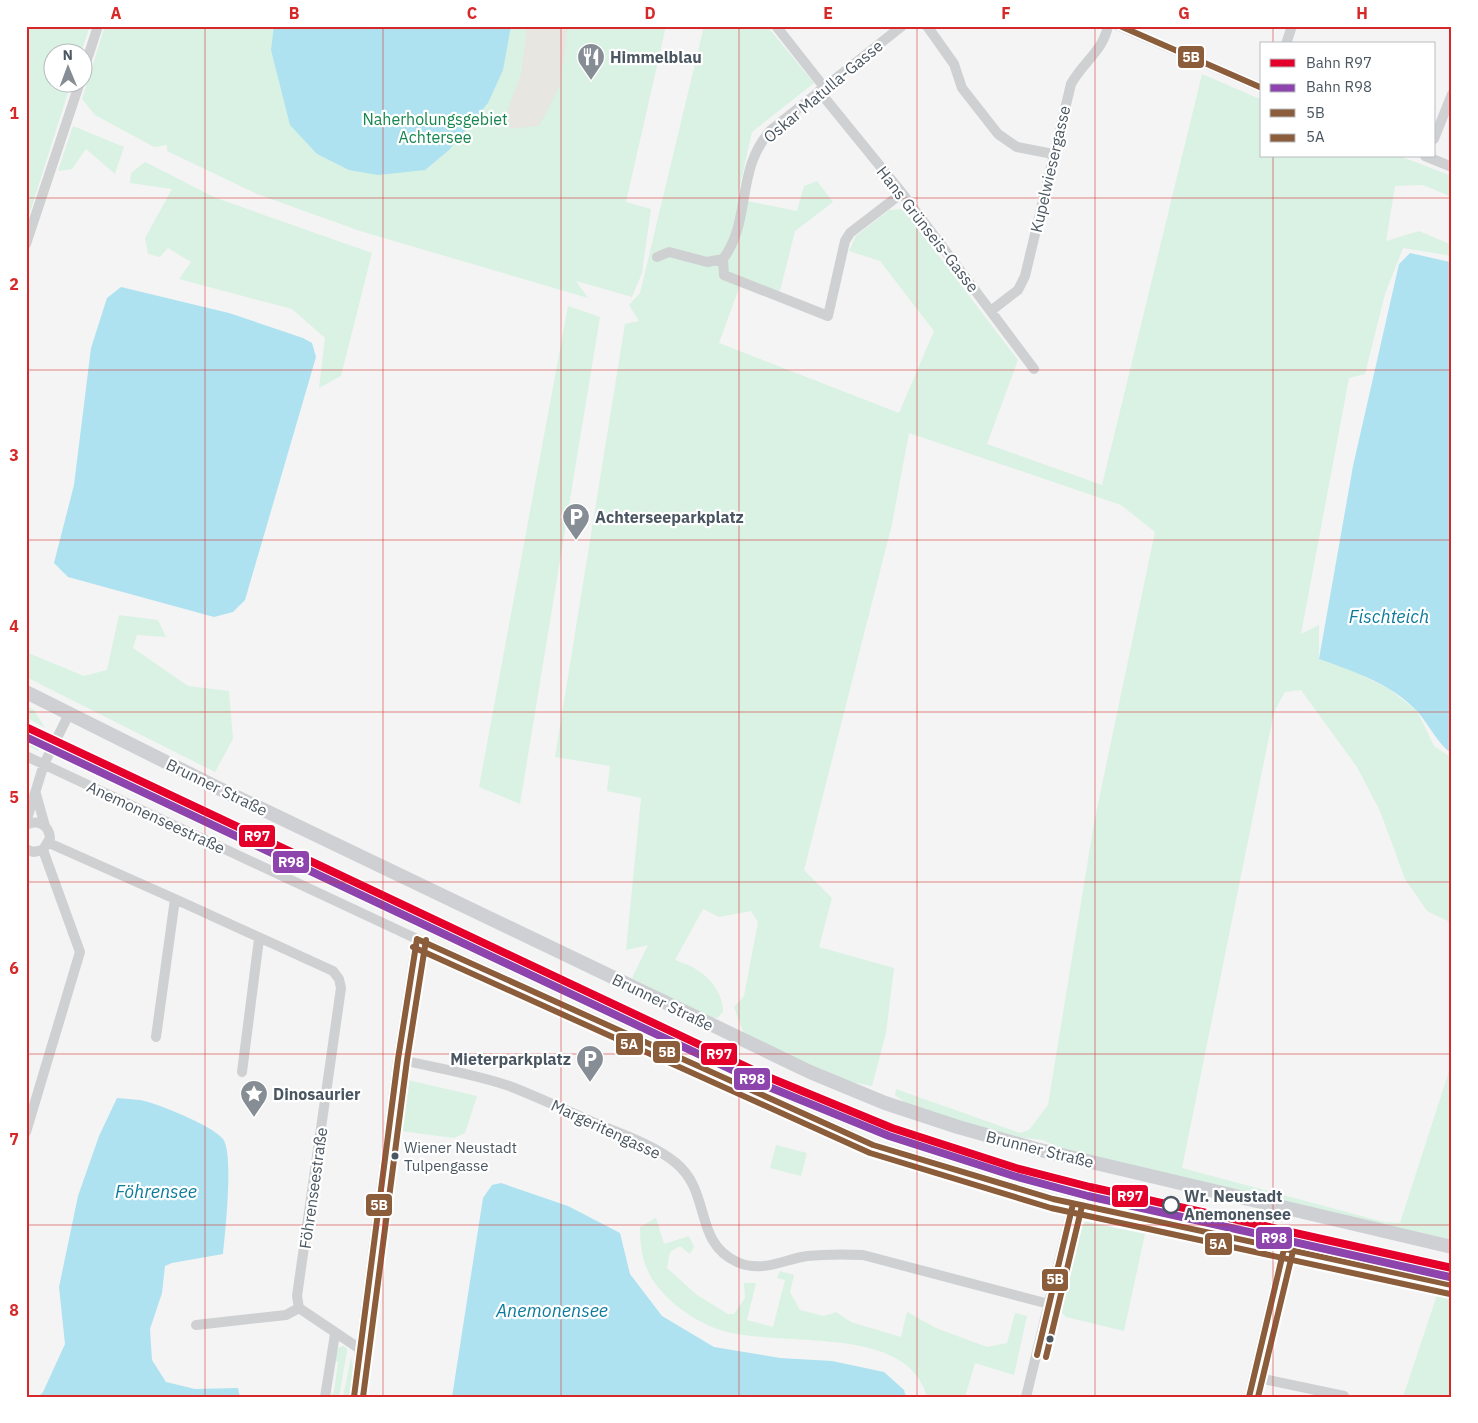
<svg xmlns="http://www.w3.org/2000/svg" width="1478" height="1423" viewBox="0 0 1478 1423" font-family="'IBM Plex Sans',sans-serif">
<rect width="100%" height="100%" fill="#f4f4f4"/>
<path fill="#d9f2e3" d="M26,26H90L81,52H52V82L71,83L26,225Z
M105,26H666L626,202L651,209L642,273L632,297L576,281L588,298L360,231L257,194L167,151V145L154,147L95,115L82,99Z
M704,26H767L814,83L752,132L737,199L797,211L804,186L817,181L833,202L795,231L780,291L742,280L719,343L899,413L934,331L880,261L849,251L856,236L889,210L903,209L1018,360L987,444L1102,485L1202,74L1262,100V156H1399L1452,176V197L1423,185L1395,186L1386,241L1419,231L1452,245V256L1403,248L1385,294L1365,374L1349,378L1301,634L1319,625V659L1353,671L1389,689L1417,711L1434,746L1452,758V923L1427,911L1405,879L1380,811L1357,767L1301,690L1285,692L1274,712L1182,1168L1384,1222L1400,1223L1452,1062V1240L1064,1150L1043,1140L1015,1137L910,1106L895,1095L896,1089L1020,1133L1029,1130L1048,1105L1094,823L1155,532L1121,505L909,433L892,524L804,870L832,898L819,947L894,968L886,1033L872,1086L846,1081L744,1034L734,1007L744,996L758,922L751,911L719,917L703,909L675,960C682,963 691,965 697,970C712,979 723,995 723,1012L717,1018H708L632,978L648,945L626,950L641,798L607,791L610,766L555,757L625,324L639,321L629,305L640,293Z
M73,126L124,147L115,174L86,149L72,169L58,171Z
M145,162L216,198L372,253L341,376L319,388L325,338L292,309L179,279L191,262L168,248L160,257L148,254L145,238L172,189L130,183L131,173Z
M568,306L600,317L520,804L479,787Z
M119,615L158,620L166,637L137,635L133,648L188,686L229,691L233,739L215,772L26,677V652L84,676L107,670Z
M26,705L34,710L45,728L26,717Z
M26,733V732L45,743L38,751L26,745Z
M408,1080L477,1096L465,1133L454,1138L401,1131Z
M776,1145L807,1153L801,1176L770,1168Z
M656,1218L664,1244L689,1236L694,1247L690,1254L680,1246L670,1252L667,1268L697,1295L728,1314H734L745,1298L744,1283H756L747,1320L773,1327L785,1280L777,1278L780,1271L794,1275L790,1292L800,1310L824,1316L836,1312L851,1322L901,1337L907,1312L936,1328L987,1347L1007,1343L1015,1313L1027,1316L1014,1375L975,1363L965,1397H927C906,1319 771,1352 712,1327C696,1320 680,1310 668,1298C646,1277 640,1257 640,1227Z
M1087,1222L1145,1234L1124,1331L1066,1317L1059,1309L1080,1226Z
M1438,1292L1452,1295V1397H1403Z
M343,1346L347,1348V1352L339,1397H329L334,1392L338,1362L335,1361L338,1348Z
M351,1357L353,1366L349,1397H343Z"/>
<path fill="#e7e6e1" d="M527,26H568L560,85L539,126L509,129L508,109L521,74Z"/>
<path fill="#aee2f0" d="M274,26H511L503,70L488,103L449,150L425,170L378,175L349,170L317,154L290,125L271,50Z
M1410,253L1450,262L1452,265V754C1438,744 1429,725 1418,712C1392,684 1353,671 1319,659L1353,466L1399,264Z
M121,287L229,313L303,338L312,343L316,357L245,600L233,612L214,617L68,577L54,563L74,485L91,348L107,298Z
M117,1098C124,1099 132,1099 140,1100C157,1103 213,1126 223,1139C234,1153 225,1234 223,1254L172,1263L165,1266L162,1293L150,1329L152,1360L166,1382L195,1389L238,1388L240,1397H38L43,1392L65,1344L59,1287L78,1196L99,1136Z
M501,1183L568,1206L620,1233L630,1274L662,1316L714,1347L780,1358L832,1361L884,1372L904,1390L906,1397H452L483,1198L492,1185Z"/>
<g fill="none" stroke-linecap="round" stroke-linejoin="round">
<path stroke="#ced0d2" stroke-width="10" d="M776,26L824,87
M927,26L954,64L962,88L998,134L1017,147L1053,154
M1119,26L1262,88
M1286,44L1292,26
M82,75L98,26
M819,91L902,193L1034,369
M1434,139L1452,94
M1425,156L1452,167
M902,193L850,233L845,241L828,316L724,275L723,259C752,221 735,169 771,130L902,26
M26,244L80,82
M657,257L669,252L707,262L723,259
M992,310L1018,290L1025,276L1071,84C1083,62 1103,51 1108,26
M26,756L417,939L873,1145L1053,1199L1452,1285
M36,794L45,826
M26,822L44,764L69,714
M26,825C38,819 49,825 50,838L43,850L33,852L26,849
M49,843L175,899
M156,1037L175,899L333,971L339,979L341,988L297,1296L299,1308L360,1349
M398,1059C435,1068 476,1074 512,1087C542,1099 572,1113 602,1126C627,1136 655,1146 676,1163C712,1193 693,1242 737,1262C762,1273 782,1260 807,1256C826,1254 844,1254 863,1255L1049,1304
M242,1072L259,939
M26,1132L80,952L43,850
M196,1325L286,1315L299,1308
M1254,1377L1344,1396
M325,1397L335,1334
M354,1397L398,1059L417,939
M1026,1397L1073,1204
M1249,1397L1284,1249"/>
<path stroke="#ced0d4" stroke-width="14" d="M26,692L218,788L727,1032L810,1072L885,1103L958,1127L1036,1149L1452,1247"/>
<defs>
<path id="bus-1" d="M1120,26L1262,88
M417,939L873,1145L1053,1199L1452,1285
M1037,1355L1073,1204
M354,1397L398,1059L417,939
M1249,1397L1284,1249"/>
<path id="bus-2" d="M413,947L870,1153L1051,1208L1450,1294
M1046,1357L1082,1206
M363,1397L407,1060L426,940
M1258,1397L1293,1251"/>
</defs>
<use href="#bus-1" stroke="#fff" stroke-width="10"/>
<use href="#bus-2" stroke="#fff" stroke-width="10"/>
<use href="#bus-1" stroke="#8b5d3b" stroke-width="6"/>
<use href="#bus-2" stroke="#8b5d3b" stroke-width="6"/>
<defs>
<path id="rail-1" d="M26,727L768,1077L892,1128L1016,1168L1090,1187L1452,1268"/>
<path id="rail-2" d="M26,737L764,1085L889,1136L1014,1176L1088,1196L1450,1277"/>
</defs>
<use href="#rail-1" stroke="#fff" stroke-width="11"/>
<use href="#rail-2" stroke="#fff" stroke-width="11"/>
<use href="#rail-1" stroke="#e4002b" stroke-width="8"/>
<use href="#rail-2" stroke="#8e44ad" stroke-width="8"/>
</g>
<path fill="none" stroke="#d62828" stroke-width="1" stroke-opacity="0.55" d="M205,26V1397M383,26V1397M561,26V1397M739,26V1397M917,26V1397M1095,26V1397M1273,26V44M1273,156V1397M26,198H1452M26,370H1452M26,540H1452M26,712H1452M26,882H1452M26,1054H1452M26,1225H1452"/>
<defs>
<symbol id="restaurant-pin" viewBox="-11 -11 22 30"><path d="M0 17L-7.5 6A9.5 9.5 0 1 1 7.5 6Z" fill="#868d94" stroke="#fff"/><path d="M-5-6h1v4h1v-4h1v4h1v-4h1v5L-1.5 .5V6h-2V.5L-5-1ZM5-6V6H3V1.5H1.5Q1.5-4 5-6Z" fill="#fff"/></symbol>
<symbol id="parking-pin" viewBox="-11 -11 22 30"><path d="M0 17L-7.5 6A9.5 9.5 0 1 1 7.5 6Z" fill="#868d94" stroke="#fff"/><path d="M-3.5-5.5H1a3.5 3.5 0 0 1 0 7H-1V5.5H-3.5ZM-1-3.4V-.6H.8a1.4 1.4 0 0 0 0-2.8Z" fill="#fff"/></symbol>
<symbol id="sight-pin" viewBox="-11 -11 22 30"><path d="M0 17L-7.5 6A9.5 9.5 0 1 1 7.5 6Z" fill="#868d94" stroke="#fff"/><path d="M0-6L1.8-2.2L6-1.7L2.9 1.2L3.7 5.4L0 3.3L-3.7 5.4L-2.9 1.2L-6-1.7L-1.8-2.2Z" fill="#fff"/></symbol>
</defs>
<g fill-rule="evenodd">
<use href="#restaurant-pin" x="575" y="41" width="32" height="43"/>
<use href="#parking-pin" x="560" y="501" width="32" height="43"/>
<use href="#parking-pin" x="574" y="1043" width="32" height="43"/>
<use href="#sight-pin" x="238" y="1078" width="32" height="43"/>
</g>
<g fill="#4a5661" stroke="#fff" stroke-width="2">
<circle cx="395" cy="1156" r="4.5"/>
<circle cx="1050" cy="1339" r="4.5"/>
</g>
<circle fill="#fff" stroke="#4a5661" stroke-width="2.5" cx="1171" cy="1205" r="8"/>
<g text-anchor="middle" stroke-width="4.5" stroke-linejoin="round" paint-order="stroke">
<g font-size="15" fill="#4a5661" stroke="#fff" text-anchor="start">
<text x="404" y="1153">Wiener Neustadt<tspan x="404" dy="18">Tulpengasse</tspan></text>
</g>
<g font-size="16" font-weight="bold" fill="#4a5661" stroke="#fff" text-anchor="start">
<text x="610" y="63">Himmelblau</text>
<text x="595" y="523">Achterseeparkplatz</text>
<text x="571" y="1065" text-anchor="end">Mieterparkplatz</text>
<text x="273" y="1100">Dinosaurier</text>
</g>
<g font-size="16" fill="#4a5661" stroke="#fff">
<text transform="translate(823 91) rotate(-40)" y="6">Oskar Matulla-Gasse</text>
<text transform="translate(1050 169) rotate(-77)" y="6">Kupelwiesergasse</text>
<text transform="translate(928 229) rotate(52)" y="6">Hans Grünseis-Gasse</text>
<text transform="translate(217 787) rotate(26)" y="6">Brunner Straße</text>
<text transform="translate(156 817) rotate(25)" y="6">Anemonenseestraße</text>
<text transform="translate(663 1002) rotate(26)" y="6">Brunner Straße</text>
<text transform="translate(606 1129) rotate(25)" y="6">Margeritengasse</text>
<text transform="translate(1040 1149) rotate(14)" y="6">Brunner Straße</text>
<text transform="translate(313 1188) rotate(-82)" y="6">Föhrenseestraße</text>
</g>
<g font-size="16" fill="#17864f" stroke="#fff">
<text x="435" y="125">Naherholungsgebiet<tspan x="435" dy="18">Achtersee</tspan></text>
</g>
<g font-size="16" font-weight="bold" fill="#4a5661" stroke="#fff" text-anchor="start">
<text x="1184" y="1202">Wr. Neustadt<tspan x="1184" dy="18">Anemonensee</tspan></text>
</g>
<g font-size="18" font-style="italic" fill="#0c7c9b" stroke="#fff">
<text x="1389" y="623">Fischteich</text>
<text x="156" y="1198">Föhrensee</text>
<text x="552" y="1317">Anemonensee</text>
</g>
</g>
<g stroke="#fff" stroke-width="2">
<rect x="1177" y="45" width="28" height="24" rx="5" fill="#8b5d3b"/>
<rect x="238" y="824" width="38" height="24" rx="5" fill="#e4002b"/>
<rect x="272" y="850" width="38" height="24" rx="5" fill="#8e44ad"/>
<rect x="615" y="1032" width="29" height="24" rx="5" fill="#8b5d3b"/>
<rect x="652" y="1040" width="29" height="24" rx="5" fill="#8b5d3b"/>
<rect x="700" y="1042" width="38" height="24" rx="5" fill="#e4002b"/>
<rect x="733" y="1067" width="38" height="24" rx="5" fill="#8e44ad"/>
<rect x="1111" y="1184" width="38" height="24" rx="5" fill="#e4002b"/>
<rect x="365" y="1193" width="28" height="24" rx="5" fill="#8b5d3b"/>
<rect x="1255" y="1226" width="38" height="24" rx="5" fill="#8e44ad"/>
<rect x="1204" y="1232" width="29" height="24" rx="5" fill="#8b5d3b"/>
<rect x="1041" y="1268" width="28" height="24" rx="5" fill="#8b5d3b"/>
</g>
<g font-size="14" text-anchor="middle" font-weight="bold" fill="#fff">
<text x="1191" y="62">5B</text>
<text x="257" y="841">R97</text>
<text x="291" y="867">R98</text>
<text x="629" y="1049">5A</text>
<text x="667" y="1057">5B</text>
<text x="719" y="1059">R97</text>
<text x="752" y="1084">R98</text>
<text x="1130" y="1201">R97</text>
<text x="379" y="1210">5B</text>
<text x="1274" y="1243">R98</text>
<text x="1218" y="1249">5A</text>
<text x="1055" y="1284">5B</text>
</g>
<rect width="1478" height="1423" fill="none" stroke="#ffffff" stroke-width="55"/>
<rect x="1260" y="42" width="175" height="115" fill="#ffffff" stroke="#b7bbc0"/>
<rect x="1270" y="59" width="25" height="8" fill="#e4002b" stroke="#b7bbc0"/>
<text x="1306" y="68" font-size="15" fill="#4a5661">Bahn R97</text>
<rect x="1270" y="84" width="25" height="8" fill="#8e44ad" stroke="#b7bbc0"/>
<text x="1306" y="92" font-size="15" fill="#4a5661">Bahn R98</text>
<rect x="1270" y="109" width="25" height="8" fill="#8b5d3b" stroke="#b7bbc0"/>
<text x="1306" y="118" font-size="15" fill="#4a5661">5B</text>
<rect x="1270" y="134" width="25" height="8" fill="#8b5d3b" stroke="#b7bbc0"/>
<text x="1306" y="142" font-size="15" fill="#4a5661">5A</text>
<g transform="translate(68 68) rotate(359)"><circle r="24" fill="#ffffff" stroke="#b7bbc0"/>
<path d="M0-4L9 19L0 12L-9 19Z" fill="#868d94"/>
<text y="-8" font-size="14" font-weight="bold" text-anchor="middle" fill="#4a5661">N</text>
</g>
<rect x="28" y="28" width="1422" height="1368" fill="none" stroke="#d62828" stroke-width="2"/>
<g font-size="16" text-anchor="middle" font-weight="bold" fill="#d62828">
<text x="116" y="19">A</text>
<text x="294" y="19">B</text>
<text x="472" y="19">C</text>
<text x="650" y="19">D</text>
<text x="828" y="19">E</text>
<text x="1006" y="19">F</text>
<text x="1184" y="19">G</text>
<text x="1362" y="19">H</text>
<text x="14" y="119">1</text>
<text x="14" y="290">2</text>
<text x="14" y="461">3</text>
<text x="14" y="632">4</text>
<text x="14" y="803">5</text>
<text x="14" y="974">6</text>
<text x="14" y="1145">7</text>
<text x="14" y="1316">8</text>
</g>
</svg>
